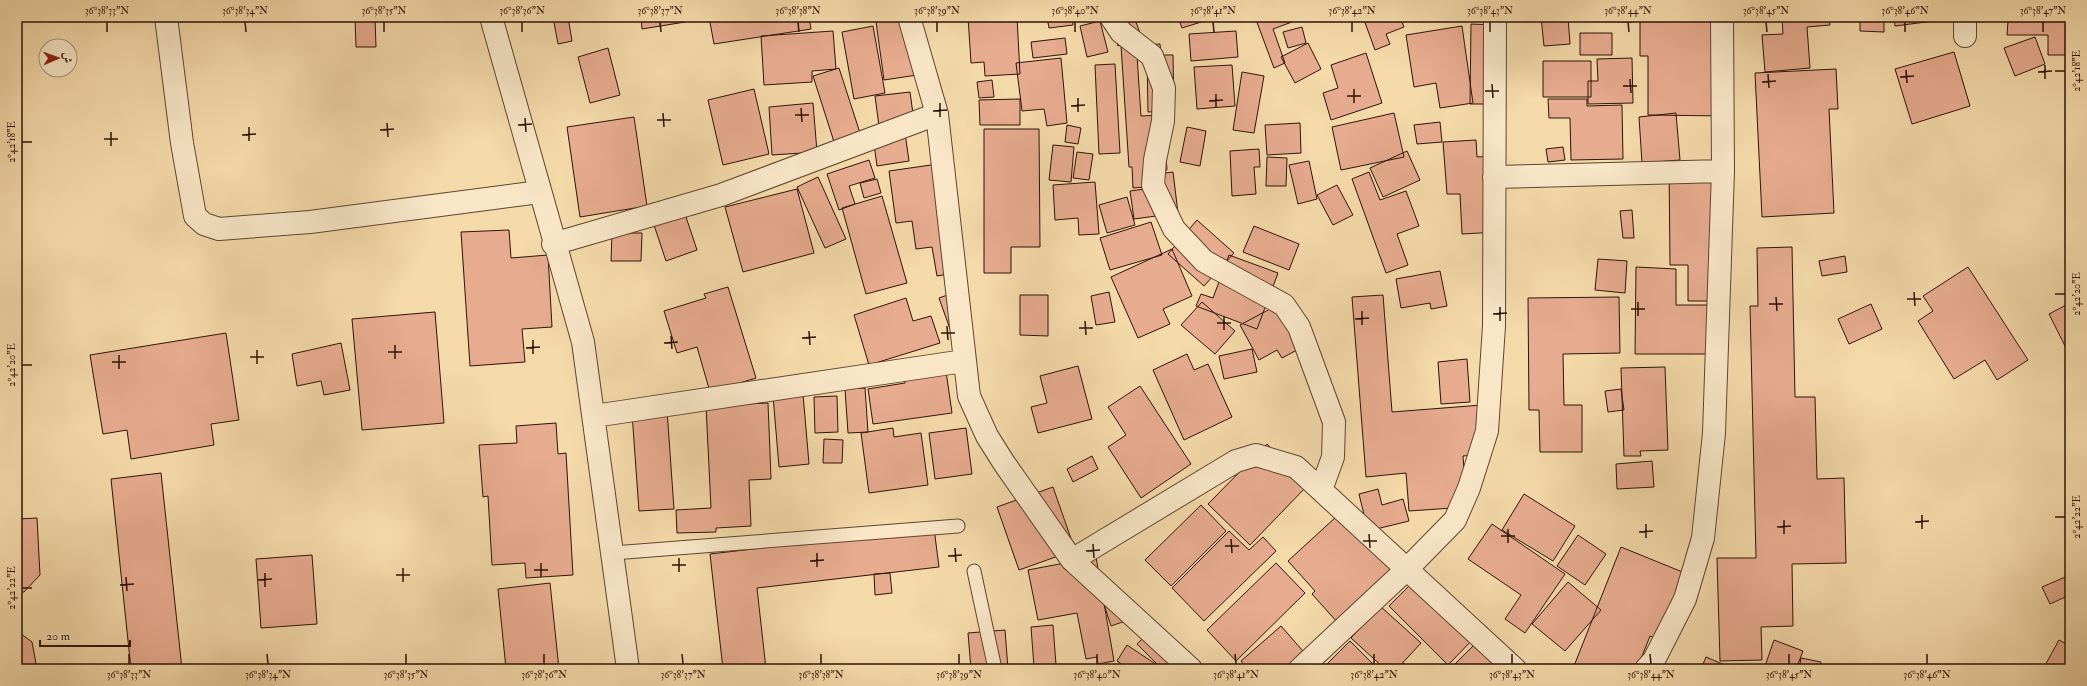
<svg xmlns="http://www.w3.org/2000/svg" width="2087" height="686" viewBox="0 0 2087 686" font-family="'IM FELL Double Pica',Amiri,serif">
<rect width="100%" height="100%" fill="#f4d9a9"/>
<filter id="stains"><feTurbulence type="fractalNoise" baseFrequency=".005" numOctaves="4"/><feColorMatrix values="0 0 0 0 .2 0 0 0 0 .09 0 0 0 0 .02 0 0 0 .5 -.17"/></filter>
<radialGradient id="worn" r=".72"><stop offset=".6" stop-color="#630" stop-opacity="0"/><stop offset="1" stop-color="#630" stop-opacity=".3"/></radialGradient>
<path fill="#e7ab8f" stroke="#2d1307" d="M553,17H568L572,41L558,44Z
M641,17H684L685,22L642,29Z
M709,17H809L811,29L714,44Z
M909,17L917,75L884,80L876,22Z
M968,17H1017L1020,74L985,76L984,62L971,63Z
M1047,17H1072L1073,25L1049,28Z
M1077,17H1101V18L1077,20Z
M1108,17H1134L1142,38L1118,46Z
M1178,17H1217L1182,28Z
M1255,17H1299L1300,19L1273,29L1285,63L1274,68Z
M1363,17H1400L1404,27L1386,34L1390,44L1375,50Z
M1541,17H1568L1570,44L1544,46Z
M1579,17H1632V22L1579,21Z
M1638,17H1668L1638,19Z
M1782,17H1829L1830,25L1807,27L1810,68L1765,72L1762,35L1783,34Z
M1860,17H1884V32L1860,31Z
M1894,17H1965L1895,26Z
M2037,17H2070V55H2048V35H2007L2008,21H2037Z
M355,18H375L376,47H356Z
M1640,18L1726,19L1725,116L1648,115V56H1640Z
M1100,21L1108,52L1087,57L1080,26Z
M1471,24L1496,25L1495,104H1470Z
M873,26L885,93L854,99L842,32Z
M1462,26L1473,103L1440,108L1436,83L1414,87L1406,35Z
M1302,27L1306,43L1288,48L1283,32Z
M833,31L836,69L812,71V82L764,85L761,36Z
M1236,31L1238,57L1191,61L1189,34Z
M1580,33H1612V55H1580Z
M2035,37L2045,64L2015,76L2004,48Z
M1065,38L1067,54L1033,58L1031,42Z
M1308,43L1321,69L1295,83L1281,57Z
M1160,44L1161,54L1137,56L1141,116L1163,115L1167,170L1144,172L1145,187L1133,188L1132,167H1129L1121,46Z
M608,48L620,95L590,103L578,57Z
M1954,52L1970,106L1912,124L1895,69Z
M1366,53L1382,103L1331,120L1323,93L1338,88L1331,65Z
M1147,55H1173L1174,111L1148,112Z
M1061,58L1067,123L1047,126L1044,109L1022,111L1016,63Z
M1632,58L1633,103L1588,104V81H1598L1597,59Z
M1543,61H1591V97H1543Z
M1115,64L1120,153L1099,154L1095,65Z
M1232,65L1235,106L1197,109L1194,67Z
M839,68L861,136L835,145L813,76Z
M1836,69L1838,109H1829L1834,213L1762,217L1755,73Z
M1242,72L1264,76L1254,133L1233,130Z
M992,80L994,97L979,98L977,82Z
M754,89L769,154L723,165L708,100Z
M910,92L914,121L879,126L875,96Z
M1020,99V125H980L979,100Z
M1548,99H1587V106L1622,105L1623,159L1571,160L1570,118H1549Z
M813,103L817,152L772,155L769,107Z
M1394,113L1404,157L1341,170L1332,127Z
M1676,113L1680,160L1642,163L1639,117Z
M634,117L647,206L580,217L567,127Z
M1440,122L1442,142L1417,144L1414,125Z
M1300,123L1301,153L1267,155L1265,125Z
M1067,125L1081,128L1078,144L1065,142Z
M904,126L909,161L877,166L872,130Z
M1187,127L1206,131L1200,166L1180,162Z
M984,129H1039L1040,247H1011V273H984Z
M1476,140L1477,157L1493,156L1497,232L1462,234L1460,194H1447L1443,142Z
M1053,145L1074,147L1071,182L1049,180Z
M1563,147L1565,160L1548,162L1546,149Z
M1259,149L1260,167H1254L1256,194L1232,196L1230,151Z
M1407,151L1420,180L1383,197L1370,168Z
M1077,152L1093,154L1089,180L1073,178Z
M1267,157L1287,158L1286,186H1266Z
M869,160L875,178L849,186L855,204L839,210L827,174Z
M1309,161L1317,199L1298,204L1289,165Z
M1723,161L1725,301H1688V265H1670L1669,162Z
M938,164L954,273L937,276L932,247L916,249L912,221L896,223L889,171Z
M1173,172L1178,213L1134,219L1130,191L1152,188L1150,175Z
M1369,172L1380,200L1406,191L1419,226L1397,234L1408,265L1386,273L1352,179Z
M818,177L846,239L825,248L797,187Z
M877,179L881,193L864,198L860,183Z
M1095,182L1099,234L1079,235L1078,218L1055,220L1053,185Z
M1337,185L1353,215L1333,225L1317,195Z
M797,189L814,253L743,272L725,207Z
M882,196L907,283L866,294L842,208Z
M1127,197L1135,225L1107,233L1099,205Z
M1632,210L1634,238H1623L1620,211Z
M685,214L697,250L666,261L654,225Z
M1197,220L1234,253L1204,286L1168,254Z
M1151,222L1162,255L1110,270L1100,238Z
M1254,226L1299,244L1289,270L1243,252Z
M509,230L511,258L548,255L552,327L522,329L525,362L470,366L461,232Z
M612,233H642L641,261H611Z
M1792,247L1795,397H1815L1817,479L1844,478L1846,563L1792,564L1793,626L1761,627L1762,660L1720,661L1717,558H1756L1750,306H1758L1757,248Z
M1172,249L1192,296L1163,309L1170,324L1138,338L1111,277Z
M1229,255L1278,273L1257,329L1196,306L1201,294L1213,298Z
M1845,256L1847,272L1822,276L1819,261Z
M1598,259L1627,261L1625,293L1595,290Z
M1636,267L1676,269V305H1717V354H1635Z
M1968,267L2028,360L1997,380L1985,360L1954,379L1918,321L1933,311L1923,296Z
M1440,271L1447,306L1431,309L1430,303L1401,308L1396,279Z
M728,287L756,378L710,392L697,347L677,353L664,311L706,298L704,294Z
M956,292L955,343L939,298Z
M1109,292L1115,322L1096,325L1091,296Z
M1020,295H1048V336L1020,335Z
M1383,295L1392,412L1482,405L1486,454L1463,456L1467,507L1409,511L1406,473L1366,477L1352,297Z
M1619,297L1620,353L1563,354L1564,405H1582V452H1540L1539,410H1529L1528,298Z
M906,298L913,321L931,316L940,343L869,365L854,315Z
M1285,301L1308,344L1282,358L1277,350L1259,360L1240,325Z
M1202,302L1235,331L1215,354L1181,325Z
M2070,303V356L2049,314Z
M1871,304L1882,329L1849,344L1838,319Z
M435,312L444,423L362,430L352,319Z
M226,333L239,420L211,424L214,445L131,459L127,430L103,434L90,355Z
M341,343L350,390L324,395L321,381L297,386L292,354Z
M1252,349L1257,372L1224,379L1219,356Z
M1187,354L1194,370L1208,364L1232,417L1184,440L1153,370Z
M1467,359L1470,402L1441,404L1438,362Z
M945,364L952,413L873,424L868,389L905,383L903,370Z
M1078,366L1092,419L1038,433L1031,407L1047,403L1040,376Z
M1665,367L1668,450L1640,451L1641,456H1624L1621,368Z
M1140,386L1191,464L1141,498L1108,447L1126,435L1108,407Z
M865,388L868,432L848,433L845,389Z
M1621,389L1624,410L1608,412L1605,391Z
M803,394L809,464L779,467L773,396Z
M837,396L838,432L815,433L814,397Z
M768,403L771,479L749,480L751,526L716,528V532L677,533L676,510L711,508L706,406Z
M667,410L674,509L639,511L632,413Z
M556,423L558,454L566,453L573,575L526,578L525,563L492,565L488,496L483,497L479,445L517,443L516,426Z
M893,428L894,437L921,433L928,485L869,493L861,433Z
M966,428L972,474L935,479L929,433Z
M824,439L843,440L842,463H823Z
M1267,444L1308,485L1250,545L1208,504Z
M1092,456L1098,469L1073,482L1067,469Z
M1652,461L1654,487L1617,489L1616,464Z
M161,473L182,669H131L111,479Z
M1053,487L1075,550L1019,570L997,507Z
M1378,489L1382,505L1403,499L1409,521L1368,531L1359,494Z
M1524,494L1575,526L1553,561L1502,530Z
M1201,505L1226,531L1171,586L1145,560Z
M1349,505L1402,567L1338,623L1312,594L1315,591L1288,561Z
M37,518L40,575L24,592H17V519Z
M1492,524L1565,574L1525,633L1505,619L1521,595L1468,559Z
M934,528L939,567L757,588L766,669H723L710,554Z
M1229,531L1249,550L1263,537L1276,551L1204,621L1172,588Z
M1578,535L1606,554L1585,585L1557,566Z
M1621,547L1685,573L1659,640L1650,636L1637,669H1581L1574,666Z
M312,555L317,624L261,628L256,559Z
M1096,557L1114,661L1098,664L1097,657L1086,659L1077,613L1038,620L1028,570Z
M1276,563L1305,593L1236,661L1207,630Z
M890,573L892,593L875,595L874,574Z
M2070,575V595L2050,604L2042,587Z
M1419,576L1478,634L1448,665L1389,606Z
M1568,582L1601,610L1565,651L1532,624Z
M550,583L559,669H506L498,589Z
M1102,598L1128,620L1111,626Z
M1380,606L1421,643L1397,669H1385L1351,638Z
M1053,625L1056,665L1034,667L1031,627Z
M1281,626L1309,658L1296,669H1247L1241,661Z
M1152,629L1192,669H1162L1137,644Z
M1005,630L1008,669H971L968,633Z
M17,631L32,642L37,669H17Z
M1482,637L1505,669H1450Z
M1774,640L1803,651L1796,669H1764Z
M2059,640L2070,646V669H2043Z
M1350,641L1378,669H1322Z
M1127,645L1163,669H1129L1117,661Z
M1706,657L1732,668V669H1701Z
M1801,658L1821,662L1820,669H1799Z
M1403,663L1413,669H1400Z
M598,667L599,669H575Z"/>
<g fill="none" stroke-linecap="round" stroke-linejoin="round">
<defs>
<path id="lane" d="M613,553L958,526
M974,571L995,669"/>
<path id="street" d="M166,17L182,143L195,216L204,224L219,229L310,222L539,192
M491,17L583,342L628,669
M909,17L937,114L969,396L987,436L1004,463L1072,560L1236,461L1256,455L1296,467L1515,669
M1111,17L1121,32L1152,56L1164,88L1163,121L1155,160L1153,185L1174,229L1204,261L1284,305L1299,327L1334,422L1333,457L1321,490
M1965,17V36
M1494,177L1723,171
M553,244L721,195L937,114
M594,416L964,361
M1072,560L1191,669
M1300,669L1407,569L1455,520L1469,488L1487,431L1494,326L1495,17
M1646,669L1654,660L1685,599L1703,538L1714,433L1723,171L1722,17"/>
</defs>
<use href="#lane" stroke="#5f4430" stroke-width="15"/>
<use href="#street" stroke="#5f4430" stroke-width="24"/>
<use href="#lane" stroke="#f8e6c7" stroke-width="13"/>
<use href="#street" stroke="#f8e6c7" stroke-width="22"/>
</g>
<path fill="none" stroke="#2d1307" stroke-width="1.5" d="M107,22V32M245,22L246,32M384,22V32M522,22V32M660,22L661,32M798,22L799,32M937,22V32M1075,22V32M1213,22L1214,32M1352,22V32M1490,22V32M1628,22L1629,32M1766,22L1767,32M1905,22V32M2043,22V32M2045,65V79M1906,70L1907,83M2055,71H2065M2038,72L2052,71M1768,74L1769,88M1900,77L1914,76M1630,79L1631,93M1762,82L1776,81M1492,84L1493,98M1623,86H1637M1354,89V103M1485,91H1499M1216,94V108M1347,96H1361M1078,98V112M1209,101L1223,100M940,103V117M1071,106L1085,105M801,108L802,122M933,111L947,110M663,113L664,127M795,115H809M525,118L526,132M657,120H671M387,123L388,137M518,125L532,124M249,127V141M380,130L394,129M111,132V146M242,135L256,134M104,139H118M22,142H32M1914,292L1915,306M2055,294H2065M1776,297L1777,311M1907,299H1921M1638,302V316M1769,304H1783M1500,307V321M1631,309H1645M1362,311V325M1493,314L1507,313M1224,316V330M1355,319L1369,318M1085,321L1086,335M1217,323H1231M947,326L948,340M1079,328H1093M809,331L810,345M941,333H955M671,336L672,349M802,338L816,337M533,340V354M664,343L678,342M395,345V359M526,348L540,347M257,350V364M388,352H402M119,355V369M250,357H264M112,362H126M22,365H32M1922,515V529M2055,517H2065M1784,520V534M1915,522L1929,521M1646,524V538M1777,527L1791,526M1508,529V543M1639,532L1653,531M1369,534L1370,548M1501,536H1515M1231,539L1232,553M1363,541H1377M1093,544L1094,558M1225,546H1239M955,548L956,562M1086,551L1100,550M817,553V567M948,556L962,555M679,558V572M810,561L824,560M541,563V577M672,565H686M403,568V582M534,570H548M265,573V587M396,575H410M126,577L127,591M258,580L272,579M120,585L134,584M22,588H32M129,654V664M267,654L268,664M406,654V664M544,654V664M682,654L683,664M821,654V664M959,654V664M1097,654V664M1235,654L1236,664M1374,654V664M1512,654V664M1650,654L1651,664M1789,654V664M1927,654V664"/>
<rect width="2087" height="686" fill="none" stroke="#f4d9a9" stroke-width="44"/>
<g transform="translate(58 58) rotate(88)"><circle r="19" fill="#f8e6c7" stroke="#a7927a"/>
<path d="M0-3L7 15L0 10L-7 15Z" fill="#8f2418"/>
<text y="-6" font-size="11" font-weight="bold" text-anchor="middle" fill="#2d1307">ش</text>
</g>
<path d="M40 640v6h90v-6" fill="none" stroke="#2d1307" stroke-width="2"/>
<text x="46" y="640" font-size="12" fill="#2d1307" stroke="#f8e6c7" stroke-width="3" paint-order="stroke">20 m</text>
<rect x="22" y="22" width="2043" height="642" fill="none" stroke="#2d1307" stroke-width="1.5"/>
<g font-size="10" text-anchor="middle" fill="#2d1307">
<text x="107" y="14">36°38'33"N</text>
<text x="245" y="14">36°38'34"N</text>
<text x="384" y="14">36°38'35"N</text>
<text x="522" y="14">36°38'36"N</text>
<text x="660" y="14">36°38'37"N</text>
<text x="798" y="14">36°38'38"N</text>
<text x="937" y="14">36°38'39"N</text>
<text x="1075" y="14">36°38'40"N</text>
<text x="1213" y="14">36°38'41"N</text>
<text x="1352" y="14">36°38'42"N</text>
<text x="1490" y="14">36°38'43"N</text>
<text x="1628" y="14">36°38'44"N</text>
<text x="1766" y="14">36°38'45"N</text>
<text x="1905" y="14">36°38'46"N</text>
<text x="2043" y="14">36°38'47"N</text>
<text transform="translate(2076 71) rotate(-90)" y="4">2°42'18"E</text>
<text transform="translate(11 142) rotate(-90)" y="4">2°42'18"E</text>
<text transform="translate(2076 294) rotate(-90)" y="4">2°42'20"E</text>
<text transform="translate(11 365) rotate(-90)" y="4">2°42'20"E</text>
<text transform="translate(2076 517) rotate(-90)" y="4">2°42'22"E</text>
<text transform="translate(11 588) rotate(-90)" y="4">2°42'22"E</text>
<text x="129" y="678">36°38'33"N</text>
<text x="268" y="678">36°38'34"N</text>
<text x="406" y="678">36°38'35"N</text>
<text x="544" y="678">36°38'36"N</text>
<text x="683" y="678">36°38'37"N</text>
<text x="821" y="678">36°38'38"N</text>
<text x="959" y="678">36°38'39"N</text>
<text x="1097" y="678">36°38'40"N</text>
<text x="1236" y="678">36°38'41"N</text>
<text x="1374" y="678">36°38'42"N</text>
<text x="1512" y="678">36°38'43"N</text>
<text x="1651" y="678">36°38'44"N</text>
<text x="1789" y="678">36°38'45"N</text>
<text x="1927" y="678">36°38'46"N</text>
</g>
<rect width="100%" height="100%" filter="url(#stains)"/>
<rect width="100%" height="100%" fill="url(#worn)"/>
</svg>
